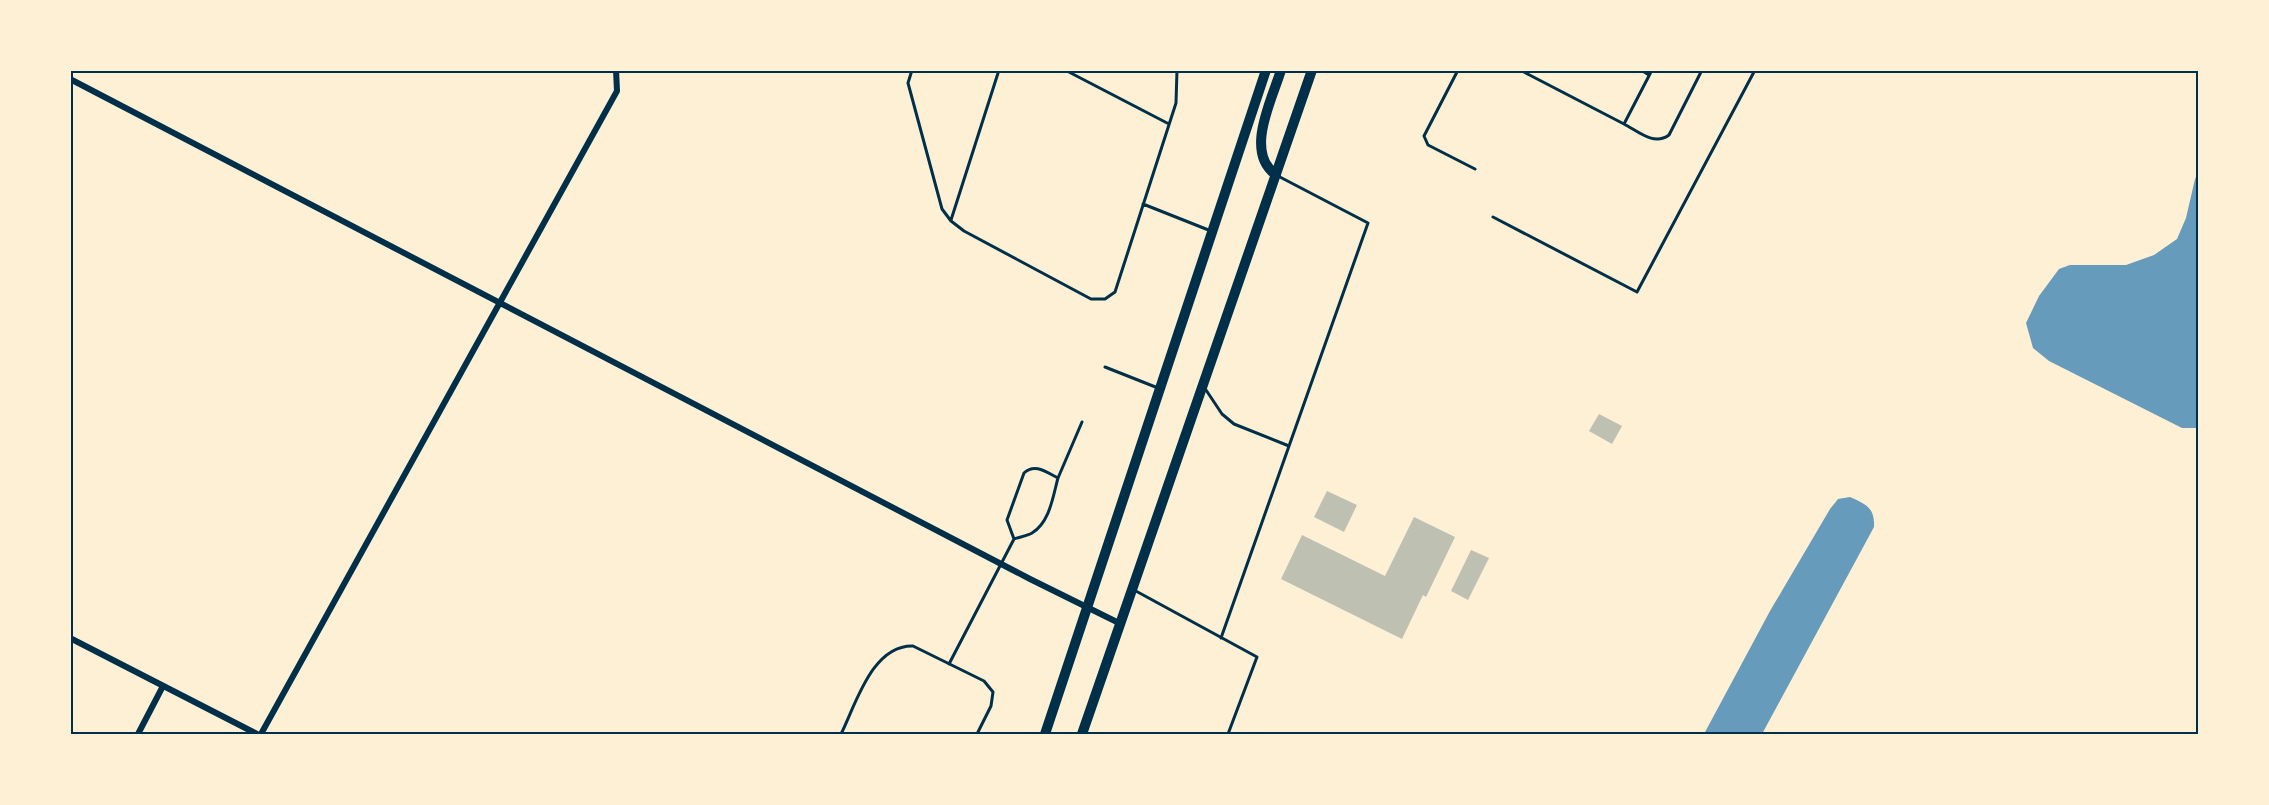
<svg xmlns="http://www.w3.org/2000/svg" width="2269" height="805" viewBox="0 0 2269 805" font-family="'Archivo Narrow',sans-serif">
<rect width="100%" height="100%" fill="#fdf0d5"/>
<path fill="#669bbc" d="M2198,173V428H2182L2049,361L2033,348L2026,323L2039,296L2059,269L2070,265H2126L2154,255L2177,239L2186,218L2195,179Z
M1850,497C1866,504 1875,508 1874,527L1762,734H1704L1770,611L1830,509L1838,499Z"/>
<path fill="#bec0b2" d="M1599,414L1622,426L1612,444L1589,431Z
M1327,491L1357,505L1344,532L1314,517Z
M1414,517L1455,537L1426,597L1423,595L1402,639L1281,579L1302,535L1385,576Z
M1471,550L1489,558L1468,600L1451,591Z"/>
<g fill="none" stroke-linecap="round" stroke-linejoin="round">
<path stroke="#003049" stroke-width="3" d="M912,70L908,83L942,209L951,221L964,231L1091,299H1105L1115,292L1176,103L1177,70
M1065,70L1169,124
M1458,70L1424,136L1428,145L1475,169
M1520,70L1624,124L1652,70
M1599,70H1609
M1641,70L1649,75
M1624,124C1639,132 1654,146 1669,135L1702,70
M1143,204L1211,231
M1493,217L1637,292L1755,70
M951,220L999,70
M1105,367L1158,388
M1204,387L1222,414L1234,424L1289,446
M1058,478L1082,422
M1134,590L1257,657L1228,734
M1221,638L1368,223L1278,176
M949,664L1014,539C1019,537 1027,536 1032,533C1050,522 1053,496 1058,478C1046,472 1035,463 1024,473L1007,520L1014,539
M841,734C856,704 872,645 913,646L984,681L993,692L991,706L977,734"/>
<path stroke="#003049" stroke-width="6" d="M70,79L1030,579L1121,624
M70,638L257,734
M138,734L163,686
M261,734L617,91L616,70"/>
<path stroke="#003049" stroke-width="10" d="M1276,175C1244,152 1272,100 1281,70
M1045,734L1266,70
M1082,734L1312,70"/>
</g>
<rect width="2269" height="805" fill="none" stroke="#fdf0d5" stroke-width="144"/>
<rect x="72" y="72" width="2125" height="661" fill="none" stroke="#003049" stroke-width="2"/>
</svg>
